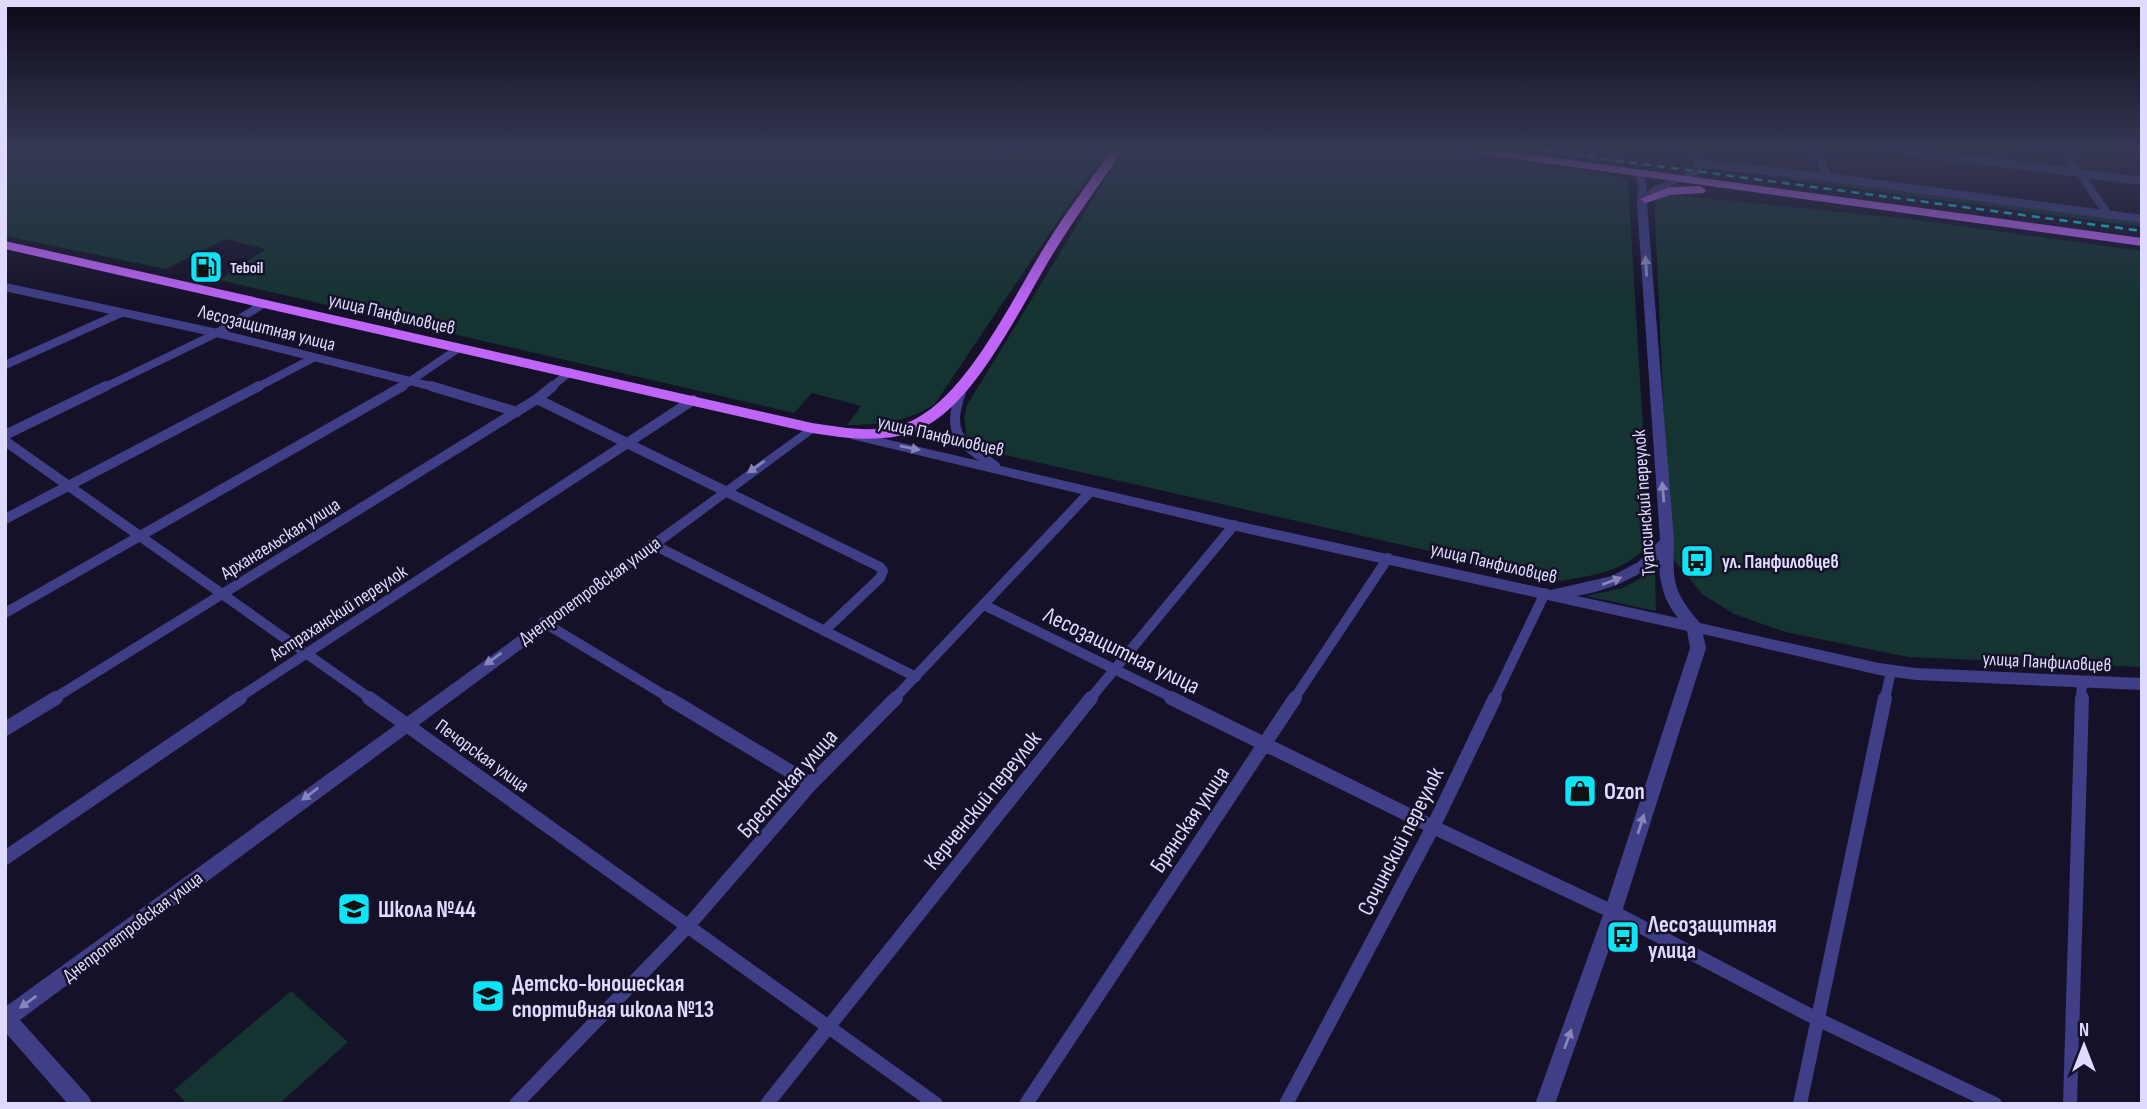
<svg xmlns="http://www.w3.org/2000/svg" width="2147" height="1109" viewBox="0 0 2147 1109" font-family="'Sofia Sans Condensed',sans-serif">
<rect width="100%" height="100%" fill="#151129"/>
<path fill="#143331" d="M5,151H1105L934,405C905,422 880,425 847,425L861,406L812,393L794,413L219,280L266,249L225,239L166,269L5,236Z
M1122,151H1432L1619,176L1628,181L1650,544C1622,573 1598,574 1561,581L987,451L967,438L964,417L967,405Z
M1767,170L2142,217V227L1770,177Z
M1654,193L1901,218L2142,251V667L1908,657L1785,632L1734,614L1702,594L1670,555Z
M1655,570L1656,611L1586,596L1623,588Z
M291,991L348,1042L279,1104H187L174,1090Z"/>
<g fill="none" stroke-linecap="round" stroke-linejoin="round">
<path stroke="#3f3e86" stroke-width="8" d="M1581,151V154
M1817,151L1827,177
M1906,151L2142,181
M2065,151L2108,215
M1701,164L1827,177L2142,219
M5,287L217,333L438,388
M5,365L121,313
M103,388L217,333L263,304
M256,388L313,358
M400,388L459,348
M550,388L570,372"/>
<path stroke="#3f3e86" stroke-width="10" d="M431,386L517,412
M963,386C946,433 956,440 995,466
M537,399L880,567L883,571L880,578L824,631
M5,435L106,386
M5,441L371,699
M5,519L259,386
M652,544L916,677
M984,605L1175,699
M5,613L403,386
M543,622L671,699
M53,699L537,399L553,386
M237,699L693,400
M894,699L1090,492
M1090,699L1234,525
M1294,699L1388,558
M1494,699L1545,593
M1885,699L1891,671
M2081,699L2082,681"/>
<path stroke="#3f3e86" stroke-width="14" d="M369,698L936,1104
M668,698L811,784
M1171,698L1433,827L1613,912L1817,1019L1995,1104
M5,729L56,698
M5,858L240,698
M516,1104L688,926L811,784L896,698
M767,1104L1091,698
M1026,1104L1295,698
M1286,1104L1433,827L1495,698
M1800,1104L1885,698
M2070,1104L2082,698"/>
<path fill="#3f3e86" fill-rule="evenodd" d="M1695,151H1705L1702,173L1660,190L1647,204L1674,540C1673,582 1672,590 1700,623L1879,663L1916,668L2142,678V690L1916,680L1879,675L1703,634L1706,648L1622,912L1555,1104H1535L1604,912L1690,648L1687,631L1232,530L851,439L845,435L851,431L1232,520L1551,590L1612,576L1638,562L1660,540L1637,203L1638,187L1635,173L1640,170L1645,173L1647,192L1654,186L1694,170ZM1659,559C1659,581 1663,600 1678,618L1577,596C1608,590 1635,580 1659,559Z
M812,424L816,425L818,428L816,431L20,1020L89,1097L92,1104H68L5,1032V1007Z"/>
<path fill="#bf65fa" fill-rule="evenodd" d="M1111,151H1123C1101,182 1079,212 1059,244C1026,296 981,395 928,425C893,445 849,439 812,433L5,249V241L812,423C845,428 886,436 917,418C971,388 1014,295 1047,243C1067,211 1090,181 1111,151Z
M1473,151H1503L2142,238V246L1479,154Z
M1700,186L1706,190L1704,193L1670,195L1646,203L1640,199L1669,187Z"/>
<path stroke="#0de5f7" stroke-width="2.5" stroke-dasharray="8 6" stroke-linecap="butt" d="M1546,151L2142,231"/>
</g>
<defs><path id="oneway-solid" d="M-6-.8H1V-3.2L6.5 0L1 3.2V.8H-6Z" transform="scale(1.75)"/></defs>
<g fill="#8785bc">
<use href="#oneway-solid" transform="translate(1646 266) rotate(-94)"/>
<use href="#oneway-solid" transform="translate(910 448) rotate(12)"/>
<use href="#oneway-solid" transform="translate(756 467) rotate(145)"/>
<use href="#oneway-solid" transform="translate(1663 492) rotate(-95)"/>
<use href="#oneway-solid" transform="translate(1612 581) rotate(-20)"/>
<use href="#oneway-solid" transform="translate(493 659) rotate(144)"/>
<use href="#oneway-solid" transform="translate(310 794) rotate(143)"/>
<use href="#oneway-solid" transform="translate(1641 824) rotate(-72)"/>
<use href="#oneway-solid" transform="translate(28 1002) rotate(144)"/>
<use href="#oneway-solid" transform="translate(1568 1039) rotate(-70)"/>
</g>
<linearGradient id="sky" x2="0" y2="1"><stop stop-color="#0c0917"/><stop offset="0.49" stop-color="#353854"/><stop offset="1" stop-color="#353854" stop-opacity="0"/></linearGradient>
<rect width="2147" height="306" fill="url(#sky)"/>
<defs>
<symbol id="fuel-square" viewBox="-11 -11 22 22"><rect x="-9" y="-9" width="18" height="18" rx="4" fill="#0de5f7" stroke="#151129"/><path d="M-5.5-6h7V0h2V4h1.3V-2.5L3-4.5l.8-.8L6-3V5H2.5V1h-1V6h-7ZM-4.2-4.7v3.2H.2V-4.7Z" fill="#111"/></symbol>
<symbol id="bus-square" viewBox="-11 -11 22 22"><rect x="-9" y="-9" width="18" height="18" rx="4" fill="#0de5f7" stroke="#151129"/><path d="M-5-6H5V4H4V6H2V4H-2V6H-4V4H-5ZM-3.5-4V0h7V-4ZM-3.5 1.2v1.5H-2V1.2ZM2 1.2v1.5H3.5V1.2Z" fill="#111"/></symbol>
<symbol id="shop-square" viewBox="-11 -11 22 22"><rect x="-9" y="-9" width="18" height="18" rx="4" fill="#0de5f7" stroke="#151129"/><path d="M-5-2.5h2.3a2.7 3.5 0 0 1 5.4 0H5L5.5 6h-11ZM-1.5-2.5h3a1.5 2.3 0 0 0-3 0Z" fill="#111"/></symbol>
<symbol id="school-square" viewBox="-11 -11 22 22"><rect x="-9" y="-9" width="18" height="18" rx="4" fill="#0de5f7" stroke="#151129"/><path d="M0-5L7-2L0 1L-7-2ZM-4 1L0 2.5L4 1V4Q0 6-4 4Z" fill="#111"/></symbol>
</defs>
<g fill-rule="evenodd">
<use href="#fuel-square" x="187" y="248" width="38" height="38"/>
<use href="#bus-square" x="1678" y="542" width="38" height="38"/>
<use href="#shop-square" x="1561" y="772" width="38" height="38"/>
<use href="#school-square" x="335" y="890" width="38" height="38"/>
<use href="#bus-square" x="1604" y="918" width="38" height="38"/>
<use href="#school-square" x="469" y="977" width="38" height="38"/>
</g>
<g text-anchor="middle" stroke-width="5" stroke-linejoin="round" paint-order="stroke">
<g font-size="16" font-weight="bold" fill="#dedbfe" stroke="#151129" text-anchor="start">
<text x="230" y="273">Teboil</text>
</g>
<g font-size="19" fill="#dedbfe" stroke="#151129">
<text transform="translate(392 313) rotate(13)" y="7">улица Панфиловцев</text>
<text transform="translate(267 327) rotate(14)" y="7">Лесозащитная улица</text>
<text transform="translate(941 435) rotate(13)" y="7">улица Панфиловцев</text>
<text transform="translate(1643 503) rotate(-94)" y="7">Туапсинский переулок</text>
<text transform="translate(280 538) rotate(-32)" y="7">Архангельская улица</text>
<text transform="translate(1494 562) rotate(13)" y="7">улица Панфиловцев</text>
<text transform="translate(589 590) rotate(-36)" y="7">Днепропетровская улица</text>
<text transform="translate(338 612) rotate(-33)" y="7">Астраханский переулок</text>
<text transform="translate(2047 661) rotate(3)" y="7">улица Панфиловцев</text>
<text transform="translate(483 755) rotate(36)" y="7">Печорская улица</text>
<text transform="translate(132 926) rotate(-37)" y="7">Днепропетровская улица</text>
</g>
<g font-size="19" font-weight="bold" fill="#dedbfe" stroke="#151129" text-anchor="start">
<text x="1722" y="568">ул. Панфиловцев</text>
</g>
<g font-size="23" fill="#dedbfe" stroke="#151129">
<text transform="translate(1122 650) rotate(26)" y="8">Лесозащитная улица</text>
<text transform="translate(787 783) rotate(-48)" y="8">Брестская улица</text>
<text transform="translate(982 800) rotate(-51)" y="8">Керченский переулок</text>
<text transform="translate(1189 819) rotate(-56)" y="8">Брянская улица</text>
<text transform="translate(1400 841) rotate(-63)" y="8">Сочинский переулок</text>
</g>
<g font-size="23" font-weight="bold" fill="#dedbfe" stroke="#151129" text-anchor="start">
<text x="1604" y="799">Ozon</text>
<text x="378" y="917">Школа №44</text>
<text x="1648" y="932">Лесозащитная<tspan x="1648" dy="26">улица</tspan></text>
<text x="512" y="991">Детско-юношеская<tspan x="512" dy="26">спортивная школа №13</tspan></text>
</g>
</g>
<rect width="2147" height="1109" fill="none" stroke="#dedbfe" stroke-width="14"/>
<g transform="translate(2084 1046)" stroke="#151129" stroke-width="5" paint-order="stroke">
<path d="M0-5L12 26L0 18L-12 26Z" fill="#dedbfe"/>
<text y="-10" font-size="19" font-weight="bold" text-anchor="middle" fill="#dedbfe">N</text>
</g>
</svg>
